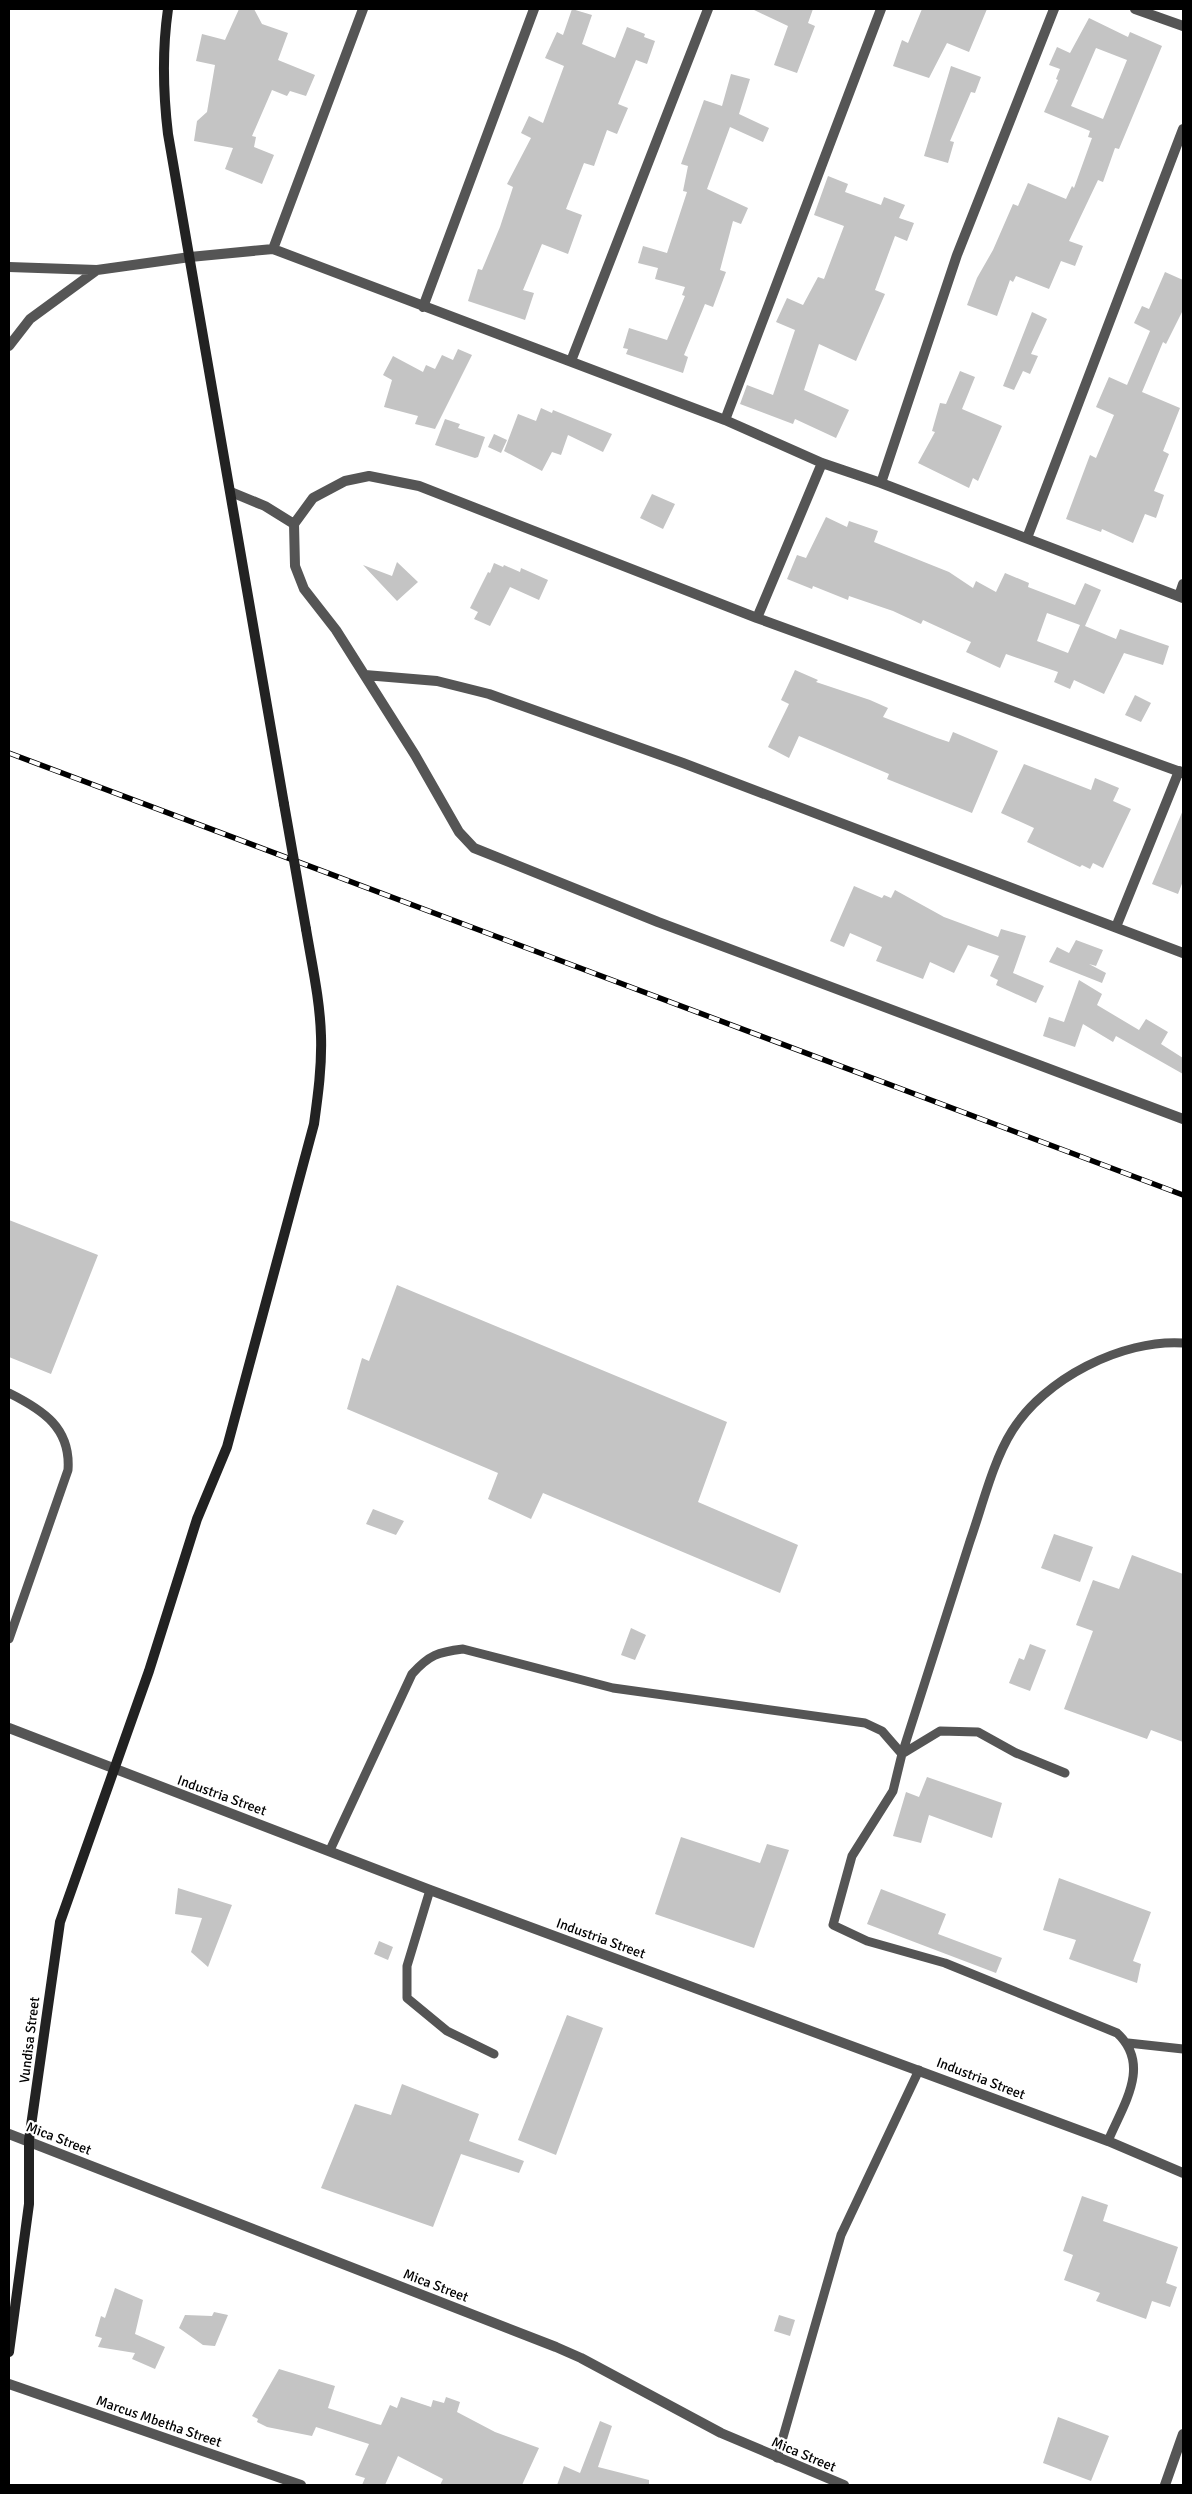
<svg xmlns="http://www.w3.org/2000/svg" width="1192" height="2494" viewBox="0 0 1192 2494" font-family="Signika,sans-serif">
<rect width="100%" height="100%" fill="#fff"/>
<path fill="#c4c4c4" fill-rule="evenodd" d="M239,9H254L262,24L288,33L278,60L315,75L306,96L290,91L287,96L272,90L252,136L256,137L254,147L274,155L262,184L225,169L233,148L194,141L197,121L207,112L215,65L196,61L202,34L225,40Z
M572,9L592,15L582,44L615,58L627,27L645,34L644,37L655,41L647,64L636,60L618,104L628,108L617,134L607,130L594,166L584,163L566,209L582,215L568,254L542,244L523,290L534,293L525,320L468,301L478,269L482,270L500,227L513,187L507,184L531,138L521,133L529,116L543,123L564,66L545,58L557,32L563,35Z
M752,9H813L808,23L815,26L797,73L774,65L788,26Z
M922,9H987L969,52L947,43L929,78L893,66L902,40L908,43Z
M1089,18L1128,37L1130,32L1162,46L1119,149L1115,148L1103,182L1098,180L1069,241L1083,246L1075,266L1061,261L1049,289L1016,276L1013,282L1010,280L997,316L967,305L977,278L993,250L1013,204L1018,206L1028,183L1066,199L1072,186L1074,188L1092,138L1088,137L1090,131L1044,112L1058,80L1056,79L1060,69L1049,65L1057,47L1070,53ZM1096,48L1127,60L1103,119L1071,106Z
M951,66L981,77L975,93L971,92L950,141L954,142L948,163L924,156Z
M731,74L750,79L739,114L769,128L763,142L730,127L707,189L748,208L741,224L733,221L720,270L726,272L713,307L705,304L684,355L688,357L683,373L626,354L628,349L623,348L629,328L667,340L685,296L682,295L685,287L655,279L658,268L638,263L643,246L667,253L687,192L683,191L688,166L681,164L704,100L722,106Z
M828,176L848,184L845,192L881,205L884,197L905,205L899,218L914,223L907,241L895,236L875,290L885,294L856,361L819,344L804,390L849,410L836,438L795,419L793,424L740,404L747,385L773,395L795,330L776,322L787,298L803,305L818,277L824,279L844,226L814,215Z
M1165,272L1183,280V310L1166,344L1163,342L1142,392L1180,408L1163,451L1169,454L1154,491L1164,495L1156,518L1145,514L1133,543L1102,529L1101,532L1066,519L1090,455L1096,458L1114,415L1096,407L1109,377L1127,385L1150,331L1134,323L1142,306L1149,309Z
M1032,312L1047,319L1031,354L1038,356L1030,374L1023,371L1014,390L1003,386Z
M458,349L472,355L435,429L415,424L418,416L384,407L392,380L383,375L393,356L423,372L426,365L435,369L442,355L453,360Z
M960,371L975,377L962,409L1002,426L978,481L973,478L969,488L918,463L935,432L932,431L940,403L946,404Z
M541,408L552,413L553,410L612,434L603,452L568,435L561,455L552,452L542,471L504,451L518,414L536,421Z
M445,419L460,424L458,428L485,437L478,457L475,458L435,445Z
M494,434L507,440L501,453L488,447Z
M652,494L675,504L663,529L640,518Z
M826,517L847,527L849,521L878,531L874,542L949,572L973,588L976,581L996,592L1005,573L1029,583L1028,587L1075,605L1085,583L1101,590L1085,626L1116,639L1120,629L1169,646L1163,665L1124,653L1104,694L1074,680L1070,689L1054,682L1058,672L1006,654L1000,668L966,652L971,642L923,620L921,624L893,611L849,596L848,600L813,586L812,589L787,579L797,555L806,558ZM1047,613L1080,625L1068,653L1037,641Z
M397,562L418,582L397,601L363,565L392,576Z
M494,563L503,567L504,565L520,572L521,568L548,580L539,600L510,587L490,626L474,619L478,612L470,608L488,572L490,573Z
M795,670L818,680L816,682L870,700L888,708L883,717L937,738L949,742L953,732L998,751L972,813L887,779L889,774L799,736L789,758L768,747L789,704L781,700Z
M1135,695L1151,703L1141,722L1125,715Z
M1024,764L1091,790L1095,778L1119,788L1113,801L1131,809L1103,868L1093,863L1090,869L1082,865L1080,867L1027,842L1034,828L1001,813Z
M1183,810V881L1178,894L1152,884Z
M854,886L882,898L884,895L891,898L895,890L944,917L998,937L1001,929L1026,936L1013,973L1044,986L1036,1003L996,985L998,980L990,976L999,956L968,945L954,973L930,962L923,979L876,961L882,947L850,933L844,947L830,941Z
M1076,940L1103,950L1096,966L1089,964L1106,973L1102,983L1049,962L1057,947L1069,953Z
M1079,980L1102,994L1097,1005L1139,1030L1146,1019L1168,1032L1161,1044L1183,1058V1074L1116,1036L1113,1042L1083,1024L1075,1047L1043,1036L1049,1017L1064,1022Z
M9,1220L98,1255L51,1374L9,1357Z
M397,1285L727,1422L698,1502L798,1545L780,1593L543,1493L531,1519L488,1499L498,1473L347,1409L362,1358L369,1361Z
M373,1509L404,1521L396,1535L366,1524Z
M1054,1534L1093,1547L1080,1582L1041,1568Z
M1132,1555L1183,1574V1742L1151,1730L1147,1739L1064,1709L1093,1631L1076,1625L1093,1580L1119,1589Z
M631,1628L646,1635L635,1660L621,1655Z
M1030,1644L1046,1650L1030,1691L1009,1683L1019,1658L1024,1660Z
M927,1777L1002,1803L992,1838L929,1815L921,1843L893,1836L906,1792L919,1797Z
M681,1837L760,1863L767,1844L789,1850L754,1948L655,1914Z
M1059,1878L1151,1912L1133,1961L1141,1964L1137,1983L1069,1959L1076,1940L1043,1930Z
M178,1888L232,1905L208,1967L191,1952L202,1918L175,1914Z
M881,1889L946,1914L938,1934L1002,1958L996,1973L867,1924Z
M379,1941L393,1947L388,1960L374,1954Z
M567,2015L603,2028L556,2155L518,2140Z
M402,2084L479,2114L469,2141L524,2161L519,2173L461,2154L433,2227L321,2188L355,2104L391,2115Z
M1082,2196L1108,2205L1103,2221L1178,2247L1166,2283L1177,2287L1170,2307L1152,2301L1146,2319L1096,2301L1100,2293L1064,2280L1073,2255L1063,2251Z
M115,2288L143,2300L135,2334L165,2347L155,2369L132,2359L135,2353L98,2347L102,2338L95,2336L101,2316L105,2318Z
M214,2312L228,2315L215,2346L203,2345L179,2328L185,2315L212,2316Z
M779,2315L795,2320L790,2336L774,2331Z
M279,2369L335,2386L328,2408L377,2424L381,2425L390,2405L397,2408L401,2397L431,2407L433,2400L444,2403L446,2397L460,2402L457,2412L495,2432L539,2448L522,2485H440L443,2479L398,2456L385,2485H362L365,2478L355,2475L369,2444L316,2427L312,2436L267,2427L257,2422L258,2419L252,2416Z
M1058,2417L1109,2436L1091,2481L1043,2463Z
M600,2421L612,2426L598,2467L649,2480V2485H557L564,2466L580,2473Z"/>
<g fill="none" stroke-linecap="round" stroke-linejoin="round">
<path stroke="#555" stroke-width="9" d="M9,1393C43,1410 71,1428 68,1470L9,1639
M902,1754C925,1683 947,1612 970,1541C982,1507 993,1461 1012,1431C1044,1379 1122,1339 1183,1343
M902,1754L940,1731L978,1732L1016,1753L1065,1773
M330,1850L412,1674C429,1655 438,1652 463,1649L613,1688L865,1723L882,1731L902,1754L893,1791L852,1856L833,1925L867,1941L945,1963L1117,2033C1152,2065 1123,2105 1108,2141
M430,1890L407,1966V1998L447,2031L494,2054
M1128,2043L1183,2049
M777,2458L841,2235L919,2070"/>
<path stroke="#555" stroke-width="10" d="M1135,9L1183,26
M273,249L363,9
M9,267L97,270L190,257L273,249L725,420L822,463L881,483L1183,598
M423,307L534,9
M9,346L30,319L97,270
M571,361L708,9
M725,420L881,9
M881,483L957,255L1054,9
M231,492L265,506L294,524L295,566L304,589L336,630L415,755L459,832L474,848L658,922L1183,1119
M294,524L313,498L345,481L369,476L419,486L757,618L1183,773
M1027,538L1183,129
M1179,596L1183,584
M757,618L822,463
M365,675L437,681L489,694L683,763L1183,953
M1116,927L1179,771
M9,1728L430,1890L1108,2141L1183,2173
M9,2134L556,2347L581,2358L721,2433L844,2485
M9,2384L301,2485
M1165,2485L1183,2434"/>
<path stroke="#222" stroke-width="10" d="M168,9C162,51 163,92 168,134L284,804
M9,2352L29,2204V2140L60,1922L149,1671L197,1519L227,1447L314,1124C318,1095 322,1066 321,1036C320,1000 312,965 306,929"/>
<defs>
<path id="rail" d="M9,753L1183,1195"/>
</defs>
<use href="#rail" stroke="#000" stroke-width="5.5"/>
<use href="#rail" stroke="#fff" stroke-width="4" stroke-dasharray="11" stroke-linecap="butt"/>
<path stroke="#222" stroke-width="10" d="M284,804L306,929"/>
</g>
<g text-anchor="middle" stroke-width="4.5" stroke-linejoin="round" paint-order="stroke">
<g font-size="14" fill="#000" stroke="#fff">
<text transform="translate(222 1795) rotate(20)" y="5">Industria Street</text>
<text transform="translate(601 1938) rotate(20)" y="5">Industria Street</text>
<text transform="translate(29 2040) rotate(-83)" y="5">Vundisa Street</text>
<text transform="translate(981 2078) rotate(21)" y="5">Industria Street</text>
<text transform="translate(59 2138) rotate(21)" y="5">Mica Street</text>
<text transform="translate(436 2285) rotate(21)" y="5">Mica Street</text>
<text transform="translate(159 2421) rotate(19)" y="5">Marcus Mbetha Street</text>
<text transform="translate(804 2454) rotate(23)" y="5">Mica Street</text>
</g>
</g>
<rect width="1192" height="2494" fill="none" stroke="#000000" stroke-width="20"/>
</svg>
